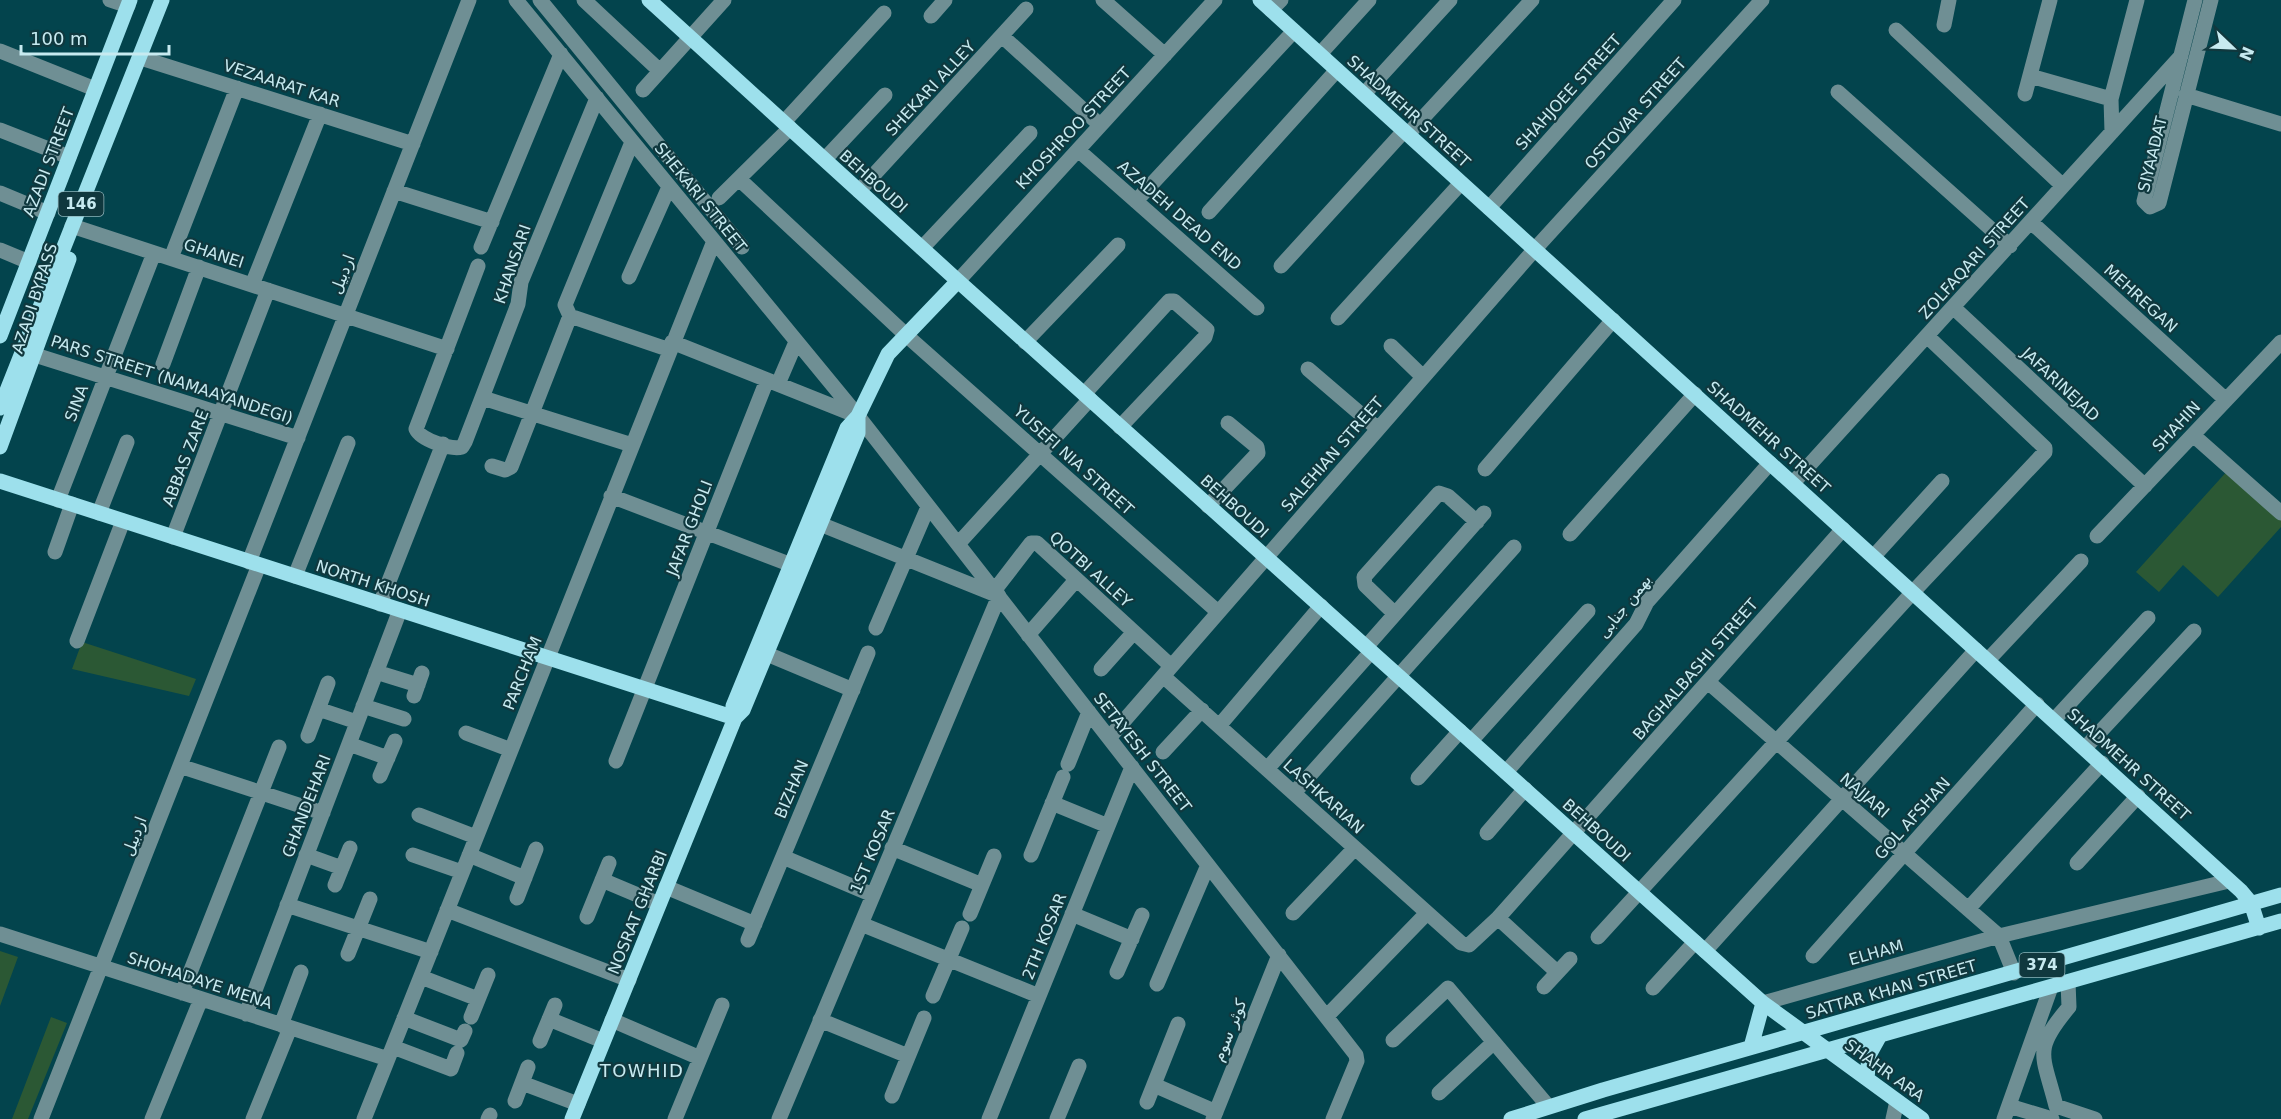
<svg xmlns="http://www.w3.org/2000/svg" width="2281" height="1119" viewBox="0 0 2281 1119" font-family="'DejaVu Sans','Noto Sans Arabic',sans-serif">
<rect width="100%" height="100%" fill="#03444d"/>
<path fill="#2b5834" d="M2229,469L2281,519V527L2218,597L2183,565L2159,592L2136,572Z
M82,642L196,679L189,696L72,669Z
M0,951L18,957L0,1006Z
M51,1017L67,1023L28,1119H12Z"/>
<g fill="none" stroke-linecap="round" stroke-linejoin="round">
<path stroke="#6f8f94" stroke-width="15" d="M110,0L128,6
M516,0L858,416L1356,1055L1357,1061L1333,1119
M540,0L742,247
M584,0L660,71
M1103,0L1165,55
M2195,0L2144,201L2150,207L2159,203L2211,0
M1271,10L1281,0
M931,16L945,0
M1944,25L1949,0
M1896,30L2063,186
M1002,36L1100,125
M0,51L95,89
M1320,54L1369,0
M141,58L413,144
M2030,76L2111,99
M643,90L724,0
M1838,92L2010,246
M1364,94L1450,0
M2025,94L2050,0
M2186,95L2281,124
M784,122L884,13
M0,130L69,157
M2112,132L2111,99L2137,0
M1408,134L1532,0
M1078,150L1257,308
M825,159L885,95
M739,179L906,335L1218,612
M394,191L492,222
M859,191L1026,9
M0,193L48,213
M719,198L790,128
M1136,201L1294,31
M1489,208L1674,0
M1209,212L1337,70
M2031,222L2226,400
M72,226L447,349
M481,247L561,54
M922,248L1030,133
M0,250L29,262
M171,258L237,88
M478,266L416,429C421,440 451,450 462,447L465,442L518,304L521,282L597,98
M1281,266L1404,131
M629,277L669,187
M958,281L1215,0
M252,285L320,114
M1954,308L2145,486
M570,316L565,305L632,142
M570,316L670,350
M1338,318L1461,183
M672,342L855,415
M1025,342L1118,245
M1391,346L1423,377
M35,355L298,438
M163,364L199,267
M1308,369L1378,429
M778,384L796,342
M1084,394L1169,301H1174L1207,330L1205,337L1120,427
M483,398L632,445
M2193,435L2281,513
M492,466L505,470L511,467L570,316
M1485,469L1613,320
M1793,483L2181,56
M611,496L789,564
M58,500L154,253
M1208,506L1258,453L1257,447L1228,423
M99,513L127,442
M1570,534L1695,394
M2097,536L2281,342
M173,537L268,290
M958,544L1090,399
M55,552L72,504
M1874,556L1942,481
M249,562L469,0
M295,576L348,443
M994,591L1031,543H1037L1171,666
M380,604L443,444
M1395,614L1365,585L1364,577L1439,493L1448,496L1477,522
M876,628L928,507
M1028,635L1076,580
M77,641L123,521
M1366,647L1484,513
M767,654L853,690
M1988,660L2081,561
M1101,669L1134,632
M376,672L418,685
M1163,676L1461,943L1469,945L1498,918L1843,529
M1708,682L1999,936L2014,973
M414,696L422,673
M363,706L404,719
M318,709L357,722
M2054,720L2148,618
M1219,726L1321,606
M466,733L511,750
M308,736L328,683
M1109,738L1535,249L1762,0
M1471,741L1588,611
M349,744L388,758
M2085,748L2194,631
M1163,752L1202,710
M616,761L767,380
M1068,764L1089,712
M180,766L323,813
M1267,769L1371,652
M1506,772L1636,624L1647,602L1770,463
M380,776L395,741
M1418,778L1460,731
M1294,793L1514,547
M1052,803L1108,826
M419,815L476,837
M1487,833L1525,789
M892,848L982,885
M306,855L342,868
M413,855L462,872
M469,855L525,878
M1031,855L1063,777
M783,857L873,895
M2077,863L2138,796
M602,880L659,904
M335,885L350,848
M666,887L755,924
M517,898L536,849
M287,905L431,952
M1968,909L2102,763
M447,910L629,980
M1293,913L1355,848
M970,914L994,856
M1072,914L1132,939
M587,917L609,863
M1498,918L1557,972
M861,924L1039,996
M0,934L388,1059
M1598,937L1913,592L2045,452V448L1928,337
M748,940L868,653
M1705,951L1976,650
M348,954L370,899
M1813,956L2037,704
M1117,972L1142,915
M421,977L478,999
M2068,982L2069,1007C2032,1051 2043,1054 2056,1106L2095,1119
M1157,984L1208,865
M1544,987L1570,959
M1653,988L1695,942
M182,993L279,747
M933,996L962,928
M1763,1003L1999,936L2229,881
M246,1014L400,610
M1327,1016L1427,913
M471,1017L488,975
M404,1018L461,1040L465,1031
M549,1019L603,1041
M612,1020L700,1058
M820,1020L908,1056
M281,1025L301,972
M1393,1040L1448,988L1548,1106
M540,1041L555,1005
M393,1047L451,1069L457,1053
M522,1083L578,1104
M1154,1085L1216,1112
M1439,1093L1494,1042
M892,1096L924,1018
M515,1101L528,1067
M1147,1102L1178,1024
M2009,1106L2052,1119
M41,1119L259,565
M152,1119L201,999
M253,1119L290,1028
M364,1119L714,241
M488,1119L490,1115
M675,1119L722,1005
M779,1119L999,596L820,524
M989,1119L1132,767
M1057,1119L1079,1066
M1213,1119L1279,955
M1893,1119L1897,1101
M2004,1119L2051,987"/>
<path stroke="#9de0ec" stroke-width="15" d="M649,0L958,281L1763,1003L1922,1119
M1260,0L2241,891L2251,903L2259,928
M0,336L130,0
M0,408L162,0
M0,447L69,259
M0,481L735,718
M735,718L733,706L847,428L858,416L888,354L958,281
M1751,1047L1763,1003
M1867,1079L1869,1055L1879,1037
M572,1119L735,718L743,710L858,433V416
M1511,1119L1603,1090L2281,895
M1585,1119L2281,921"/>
</g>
<g text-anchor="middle" stroke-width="4.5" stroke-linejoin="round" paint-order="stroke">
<g fill="#10383e" stroke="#90b5bb" stroke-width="1.5">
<rect x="58.5" y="192" width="45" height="24" rx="4.5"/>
<rect x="2019.5" y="953" width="45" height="24" rx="4.5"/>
</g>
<g font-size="15" font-weight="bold" fill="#c7eaf0">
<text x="81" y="209">146</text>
<text x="2042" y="970">374</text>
</g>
<g font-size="16" fill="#c7eaf0" stroke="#10383e">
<text transform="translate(282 83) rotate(18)" y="6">VEZAARAT KAR</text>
<text transform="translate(930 88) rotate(-47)" y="6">SHEKARI ALLEY</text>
<text transform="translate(1568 92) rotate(-48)" y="6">SHAHJOEE STREET</text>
<text transform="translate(1409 111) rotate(42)" y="6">SHADMEHR STREET</text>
<text transform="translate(1635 113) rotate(-48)" y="6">OSTOVAR STREET</text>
<text transform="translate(1073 128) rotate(-47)" y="6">KHOSHROO STREET</text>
<text transform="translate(2152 154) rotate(-76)" y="6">SIYAADAT</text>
<text transform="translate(48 162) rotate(-69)" y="6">AZADI STREET</text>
<text transform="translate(874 181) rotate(42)" y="6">BEHBOUDI</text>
<text transform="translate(701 197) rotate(51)" y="6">SHEKARI STREET</text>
<text transform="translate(1180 215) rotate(41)" y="6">AZADEH DEAD END</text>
<text transform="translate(214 253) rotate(18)" y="6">GHANEI</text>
<text transform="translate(1974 258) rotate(-48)" y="6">ZOLFAQARI STREET</text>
<text transform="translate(512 264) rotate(-71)" y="6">KHANSARI</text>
<text transform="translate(342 274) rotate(-69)" y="6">اردبیل</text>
<text transform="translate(34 298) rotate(-72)" y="6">AZADI BYPASS</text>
<text transform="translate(2141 298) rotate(42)" y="6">MEHREGAN</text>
<text transform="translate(172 379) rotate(18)" y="6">PARS STREET (NAMAAYANDEGI)</text>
<text transform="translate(2061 384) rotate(43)" y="6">JAFARINEJAD</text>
<text transform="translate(76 403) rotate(-69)" y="6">SINA</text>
<text transform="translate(2176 426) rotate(-47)" y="6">SHAHIN</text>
<text transform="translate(1769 437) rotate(42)" y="6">SHADMEHR STREET</text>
<text transform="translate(1332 454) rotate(-49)" y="6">SALEHIAN STREET</text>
<text transform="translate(185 458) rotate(-69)" y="6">ABBAS ZARE</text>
<text transform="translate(1074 460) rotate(42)" y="6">YUSEFI NIA STREET</text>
<text transform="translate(1235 506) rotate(42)" y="6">BEHBOUDI</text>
<text transform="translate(689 528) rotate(-69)" y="6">JAFAR GHOLI</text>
<text transform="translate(1091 569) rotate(42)" y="6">QOTBI ALLEY</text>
<text transform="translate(373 583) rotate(18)" y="6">NORTH KHOSH</text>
<text transform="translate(1624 606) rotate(-52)" y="6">بهمن جنابی</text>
<text transform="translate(1695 669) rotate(-49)" y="6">BAGHALBASHI STREET</text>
<text transform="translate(522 673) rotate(-68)" y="6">PARCHAM</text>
<text transform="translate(1143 752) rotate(52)" y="6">SETAYESH STREET</text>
<text transform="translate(2129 764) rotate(42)" y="6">SHADMEHR STREET</text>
<text transform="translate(791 789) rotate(-67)" y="6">BIZHAN</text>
<text transform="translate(1865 795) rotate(41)" y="6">NAJJARI</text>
<text transform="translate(1324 796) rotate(42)" y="6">LASHKARIAN</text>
<text transform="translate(306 806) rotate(-69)" y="6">GHANDEHARI</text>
<text transform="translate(1912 818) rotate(-48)" y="6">GOL AFSHAN</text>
<text transform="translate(1597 830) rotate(42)" y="6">BEHBOUDI</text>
<text transform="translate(134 836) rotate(-69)" y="6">اردبیل</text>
<text transform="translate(872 851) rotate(-67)" y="6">1ST KOSAR</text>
<text transform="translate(637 912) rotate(-68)" y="6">NOSRAT GHARBI</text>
<text transform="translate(1044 936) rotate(-68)" y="6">2TH KOSAR</text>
<text transform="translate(1876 952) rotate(-16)" y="6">ELHAM</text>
<text transform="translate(200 980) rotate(18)" y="6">SHOHADAYE MENA</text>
<text transform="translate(1891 989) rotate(-16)" y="6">SATTAR KHAN STREET</text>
<text transform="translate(1229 1030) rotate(-68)" y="6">کوثر سوم</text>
<text transform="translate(1885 1070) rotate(36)" y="6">SHAHR ARA</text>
</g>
<g font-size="18" letter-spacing="1.5" fill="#c7eaf0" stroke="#10383e">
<text x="642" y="1077">TOWHID</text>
</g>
</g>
<g transform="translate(2233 48) rotate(113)" stroke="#10383e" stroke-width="4.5" paint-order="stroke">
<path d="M0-4.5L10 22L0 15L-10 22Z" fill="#c7eaf0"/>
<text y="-9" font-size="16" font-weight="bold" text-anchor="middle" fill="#c7eaf0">N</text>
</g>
<path d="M21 45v9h148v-9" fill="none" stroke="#c7eaf0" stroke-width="3"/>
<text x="30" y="45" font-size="18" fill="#c7eaf0" stroke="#10383e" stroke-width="4.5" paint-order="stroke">100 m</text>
</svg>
